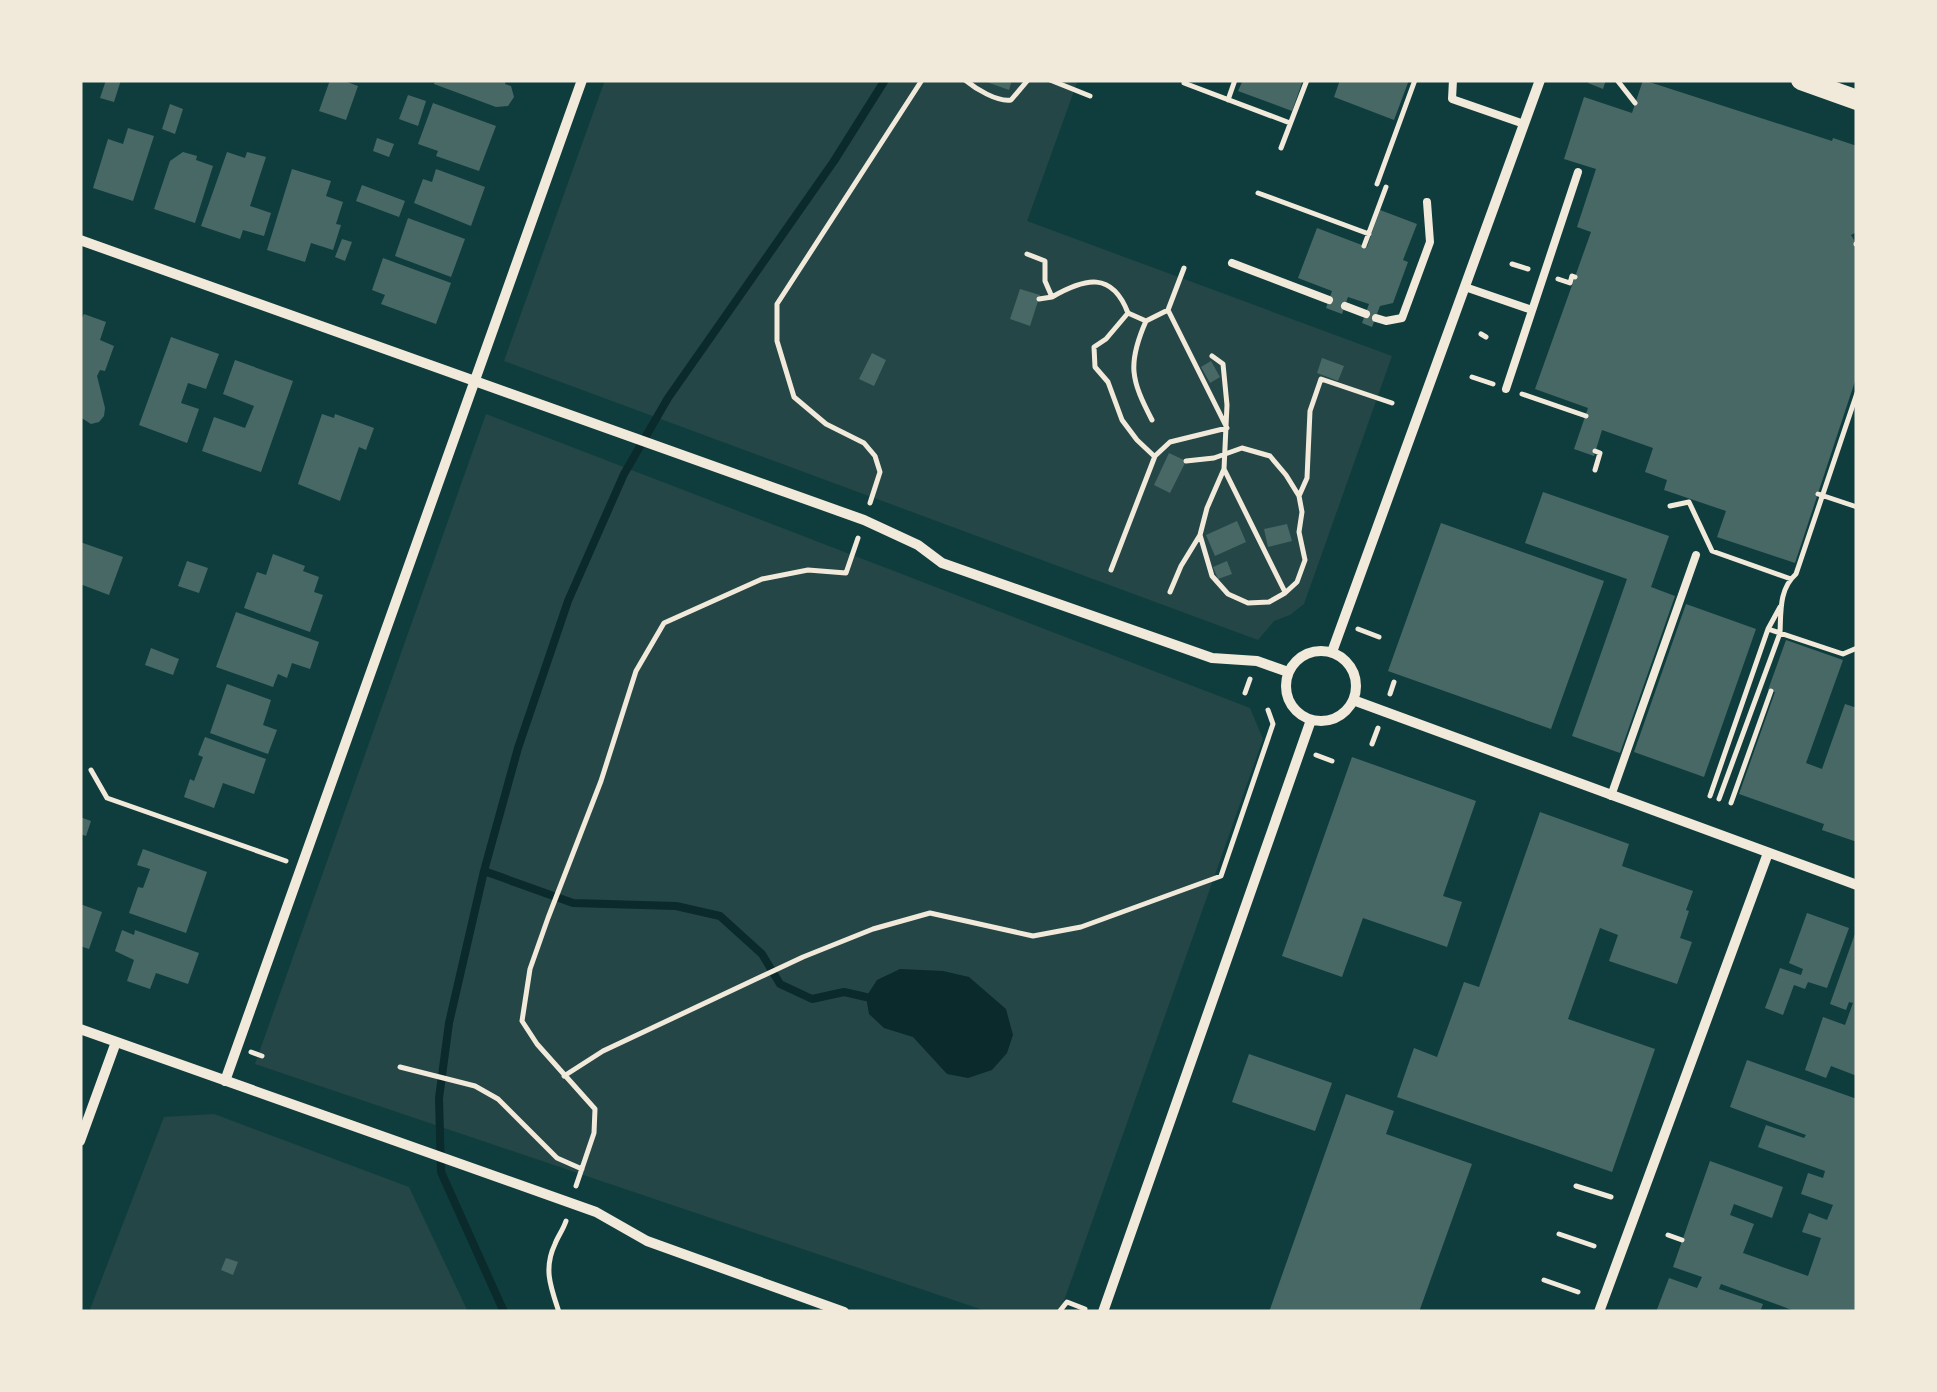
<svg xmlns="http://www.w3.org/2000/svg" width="1937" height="1392" viewBox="0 0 1937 1392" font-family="'Libre Baskerville',serif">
<rect width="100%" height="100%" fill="#0f3d3e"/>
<path fill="#244646" d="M605,80H1078L1027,221L1392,356L1304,604L1290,615L1274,621L1258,640L504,361Z
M486,414L1250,708L1263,739L1060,1312H989L255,1064Z
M214,1114L409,1187L468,1312H89L164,1117Z"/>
<path fill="#0a2a2b" d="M900,969L943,971L969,977L1006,1009L1013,1035L1007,1053L992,1070L968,1078L947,1074L913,1037L884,1028L869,1014L866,997L877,980Z"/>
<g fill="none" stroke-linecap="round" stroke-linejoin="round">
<path stroke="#0a2a2b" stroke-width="8" d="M484,871L573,903L676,906L720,916L762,954L780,984L812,999L844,992L866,997
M504,1312L441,1172L439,1098L449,1023L484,871L518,748L568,601L624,474L668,398L834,161L885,80"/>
</g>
<path fill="#486865" d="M106,80H121L114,102L100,98Z
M330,80H348L347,82L358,86L346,120L319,111Z
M435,80H506L505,84L511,86L514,97L508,106L496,107L434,84Z
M981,80H1012L1009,90Z
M1243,80H1303L1292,111L1238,91Z
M1340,80H1409L1394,120L1334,97Z
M1589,80H1606L1603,89L1588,83Z
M1643,80L1832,141L1833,138L1857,146V232L1851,235L1857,245V375L1795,563L1717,537L1726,511L1664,490L1667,480L1645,472L1653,448L1602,430L1594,456L1574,449L1588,408L1535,389L1591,232L1577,227L1596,169L1564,159L1584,97L1632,113Z
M408,95L426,101L418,126L399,119Z
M433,103L496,126L479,171L436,156L438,151L418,144Z
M170,104L183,109L175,134L162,129Z
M128,128L154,136L133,201L93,188L108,139L123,144Z
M377,138L394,144L389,157L373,151Z
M183,152L197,156L196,160L213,166L195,223L154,209L170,161Z
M227,152L245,158L247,152L266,157L250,206L271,213L264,236L243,230L240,239L201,226Z
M292,169L331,181L326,196L343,202L336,224L341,225L333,250L311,243L305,262L267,250Z
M436,169L485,187L471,226L414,203L423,179L432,182Z
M362,185L405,201L399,217L356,201Z
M1380,210L1417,224L1403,260L1408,262L1393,303L1380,306L1372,327L1362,323L1369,304L1348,297L1342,314L1326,308L1332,291L1298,278L1317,228L1367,247Z
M408,218L465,239L451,277L395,256Z
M342,239L352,242L345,261L335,257Z
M383,258L451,283L436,324L381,304L385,295L372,290Z
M1020,289L1040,295L1030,326L1010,319Z
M84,314L106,322L100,340L114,346L105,371L100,370L97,376L105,408L104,416L99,422L91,424L80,417V321Z
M171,337L219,354L206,389L188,383L181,403L199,409L187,443L139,425Z
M872,353L886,360L874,386L859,379Z
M1322,358L1344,366L1338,381L1317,373Z
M235,360L293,381L261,472L202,451L214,417L245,428L254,406L223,394Z
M1211,361L1220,377L1210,383L1201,367Z
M322,414L334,418L335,414L374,428L366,450L359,447L340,501L298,484Z
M1169,453L1186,461L1170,493L1154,485Z
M1543,492L1669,536L1651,587L1675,596L1620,753L1572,736L1627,579L1525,543Z
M1237,521L1246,542L1215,556L1206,535Z
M1441,523L1604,581L1551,729L1388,671Z
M1287,524L1292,541L1268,547L1264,529Z
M80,542L123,557L109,595L80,584Z
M273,554L305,566L303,571L319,577L314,592L323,595L310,632L244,608L257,572L266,575Z
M187,561L208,568L199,593L178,586Z
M1227,561L1232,574L1218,579L1213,567Z
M1686,604L1756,629L1704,777L1634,752Z
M236,612L319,642L310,669L292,663L287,678L278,674L273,687L216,667Z
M1786,640L1843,660L1806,763L1822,769L1845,704L1857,708V842L1822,830L1824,824L1739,794L1775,692L1768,690Z
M151,648L179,659L173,675L145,665Z
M227,684L271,700L263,725L277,730L268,754L210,733Z
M205,737L266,759L254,794L223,783L214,808L184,797L190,779L194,781L203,757L198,755Z
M1352,757L1476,801L1443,896L1462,902L1447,947L1363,918L1342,977L1282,956Z
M1540,812L1629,844L1622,866L1693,891L1686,910L1689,911L1680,938L1692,942L1677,984L1609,961L1618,935L1600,928L1568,1019L1655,1049L1612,1172L1397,1097L1414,1048L1437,1057L1464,982L1479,987Z
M80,817L91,821L86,836L80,834Z
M143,849L207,872L186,933L129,913L138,887L143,888L150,869L137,865Z
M80,904L102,912L89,949L80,946Z
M1807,913L1849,928L1827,988L1808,982L1805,989L1794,985L1783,1015L1765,1008L1780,968L1801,975L1803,969L1789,963Z
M1857,928V1076L1831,1066L1826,1078L1805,1070L1823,1017L1845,1025L1853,1003L1849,1002L1846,1010L1830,1004Z
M122,930L134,935L135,930L199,953L188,984L156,973L150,989L127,981L134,960L115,951Z
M1249,1054L1332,1083L1315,1131L1232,1102Z
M1747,1060L1857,1099V1312H1792V1310L1721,1284L1719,1289L1763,1304L1760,1312H1656L1669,1278L1697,1288L1702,1277L1673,1267L1710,1161L1783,1187L1772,1218L1734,1204L1730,1215L1754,1224L1743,1253L1808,1276L1821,1238L1802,1232L1809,1213L1827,1220L1833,1205L1801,1194L1808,1173L1823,1178L1825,1171L1758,1147L1766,1125L1804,1138L1806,1135L1730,1107Z
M1346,1094L1394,1111L1386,1134L1472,1164L1419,1312H1269Z
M226,1258L238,1262L233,1275L221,1270Z"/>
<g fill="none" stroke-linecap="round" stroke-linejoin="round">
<path stroke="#f1e9da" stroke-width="5" d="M965,80C976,89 997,102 1011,100L1028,80
M1050,80L1090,96
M1617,80L1635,103
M1184,83L1290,123
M1228,100L1235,80
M1281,148L1307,80
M1377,184L1415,80
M1258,193L1369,234
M1856,244H1857
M1364,246L1386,187
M1027,254L1045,261V281L1052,297C1085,278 1112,271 1128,313L1146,321
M1512,264L1528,269
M1558,279L1570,283L1572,276L1575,277
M1039,299L1052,297
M1128,313L1106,339L1094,347L1095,367L1108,382L1122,420L1137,440L1154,456
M1481,334L1486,337
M1472,377L1493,384
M1522,394L1586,416
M1152,420C1131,380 1127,364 1146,321L1168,310
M1186,461L1214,458L1242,448L1270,456L1286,475L1299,496L1302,512L1299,532L1305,560L1297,582L1285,593L1269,602L1248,603L1228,594L1212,576L1200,535
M1224,469L1285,592
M1595,470L1600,453L1595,451
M1818,494L1857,507
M1299,496L1307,478L1310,411L1321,379L1392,403
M870,503L880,472L875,456L864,443L826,424L794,397L777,341V304L922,80
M1670,506L1689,502L1712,551L1791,579
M1111,570L1155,456L1170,442L1227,428L1168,310L1184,268
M1170,592L1181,566L1200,535L1207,508L1224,469L1227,405L1223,364L1212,356
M1358,629L1379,637
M1768,629L1843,654L1857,648
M1245,693L1250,679
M1390,694L1394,682
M1372,744L1378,728
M1316,755L1332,761
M91,770L107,798L286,861
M1710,796L1768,629L1780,607
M1719,799L1780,633C1781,611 1779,589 1796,574L1857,393
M1731,803L1771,691
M251,1052L262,1056
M400,1067L475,1086L498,1099L557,1158L582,1169
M564,1076L603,1051L803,957L873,929L930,913L1033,936L1081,927L1221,876L1273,724L1268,710
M576,1186L594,1133L595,1109L537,1044L522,1021L530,969L548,918L601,781L636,671L664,623L762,579L808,570L846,573L858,538
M1576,1186L1611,1197
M1559,1234L1594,1246
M1668,1235L1682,1240
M1544,1280L1578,1292
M559,1312C551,1288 543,1269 555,1244C558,1236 563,1230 566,1221
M1059,1312L1067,1302L1085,1309"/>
<path stroke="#f1e9da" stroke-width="8" d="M1453,80L1452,99L1524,124
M1232,263L1329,300
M1465,287L1532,310
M1345,306L1366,314
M1376,318L1386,321L1402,318L1430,242L1427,202
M1506,389L1578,172
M1611,796L1696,555"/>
<path stroke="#f1e9da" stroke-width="10" d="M80,240L864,520L918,545L942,563L1212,658L1257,661L1288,672
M1286 686a35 35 0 1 1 70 0a35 35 0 1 1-70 0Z
M1332,652L1540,80
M1353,700L1857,885
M80,1029L596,1212L647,1241L844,1312
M225,1081L582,80
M80,1141L116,1042
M1103,1312L1311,720
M1599,1312L1768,853"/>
<path stroke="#f1e9da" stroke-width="20" d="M1801,80L1857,100"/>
</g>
<rect width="1937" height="1392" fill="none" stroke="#f1e9da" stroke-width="165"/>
</svg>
